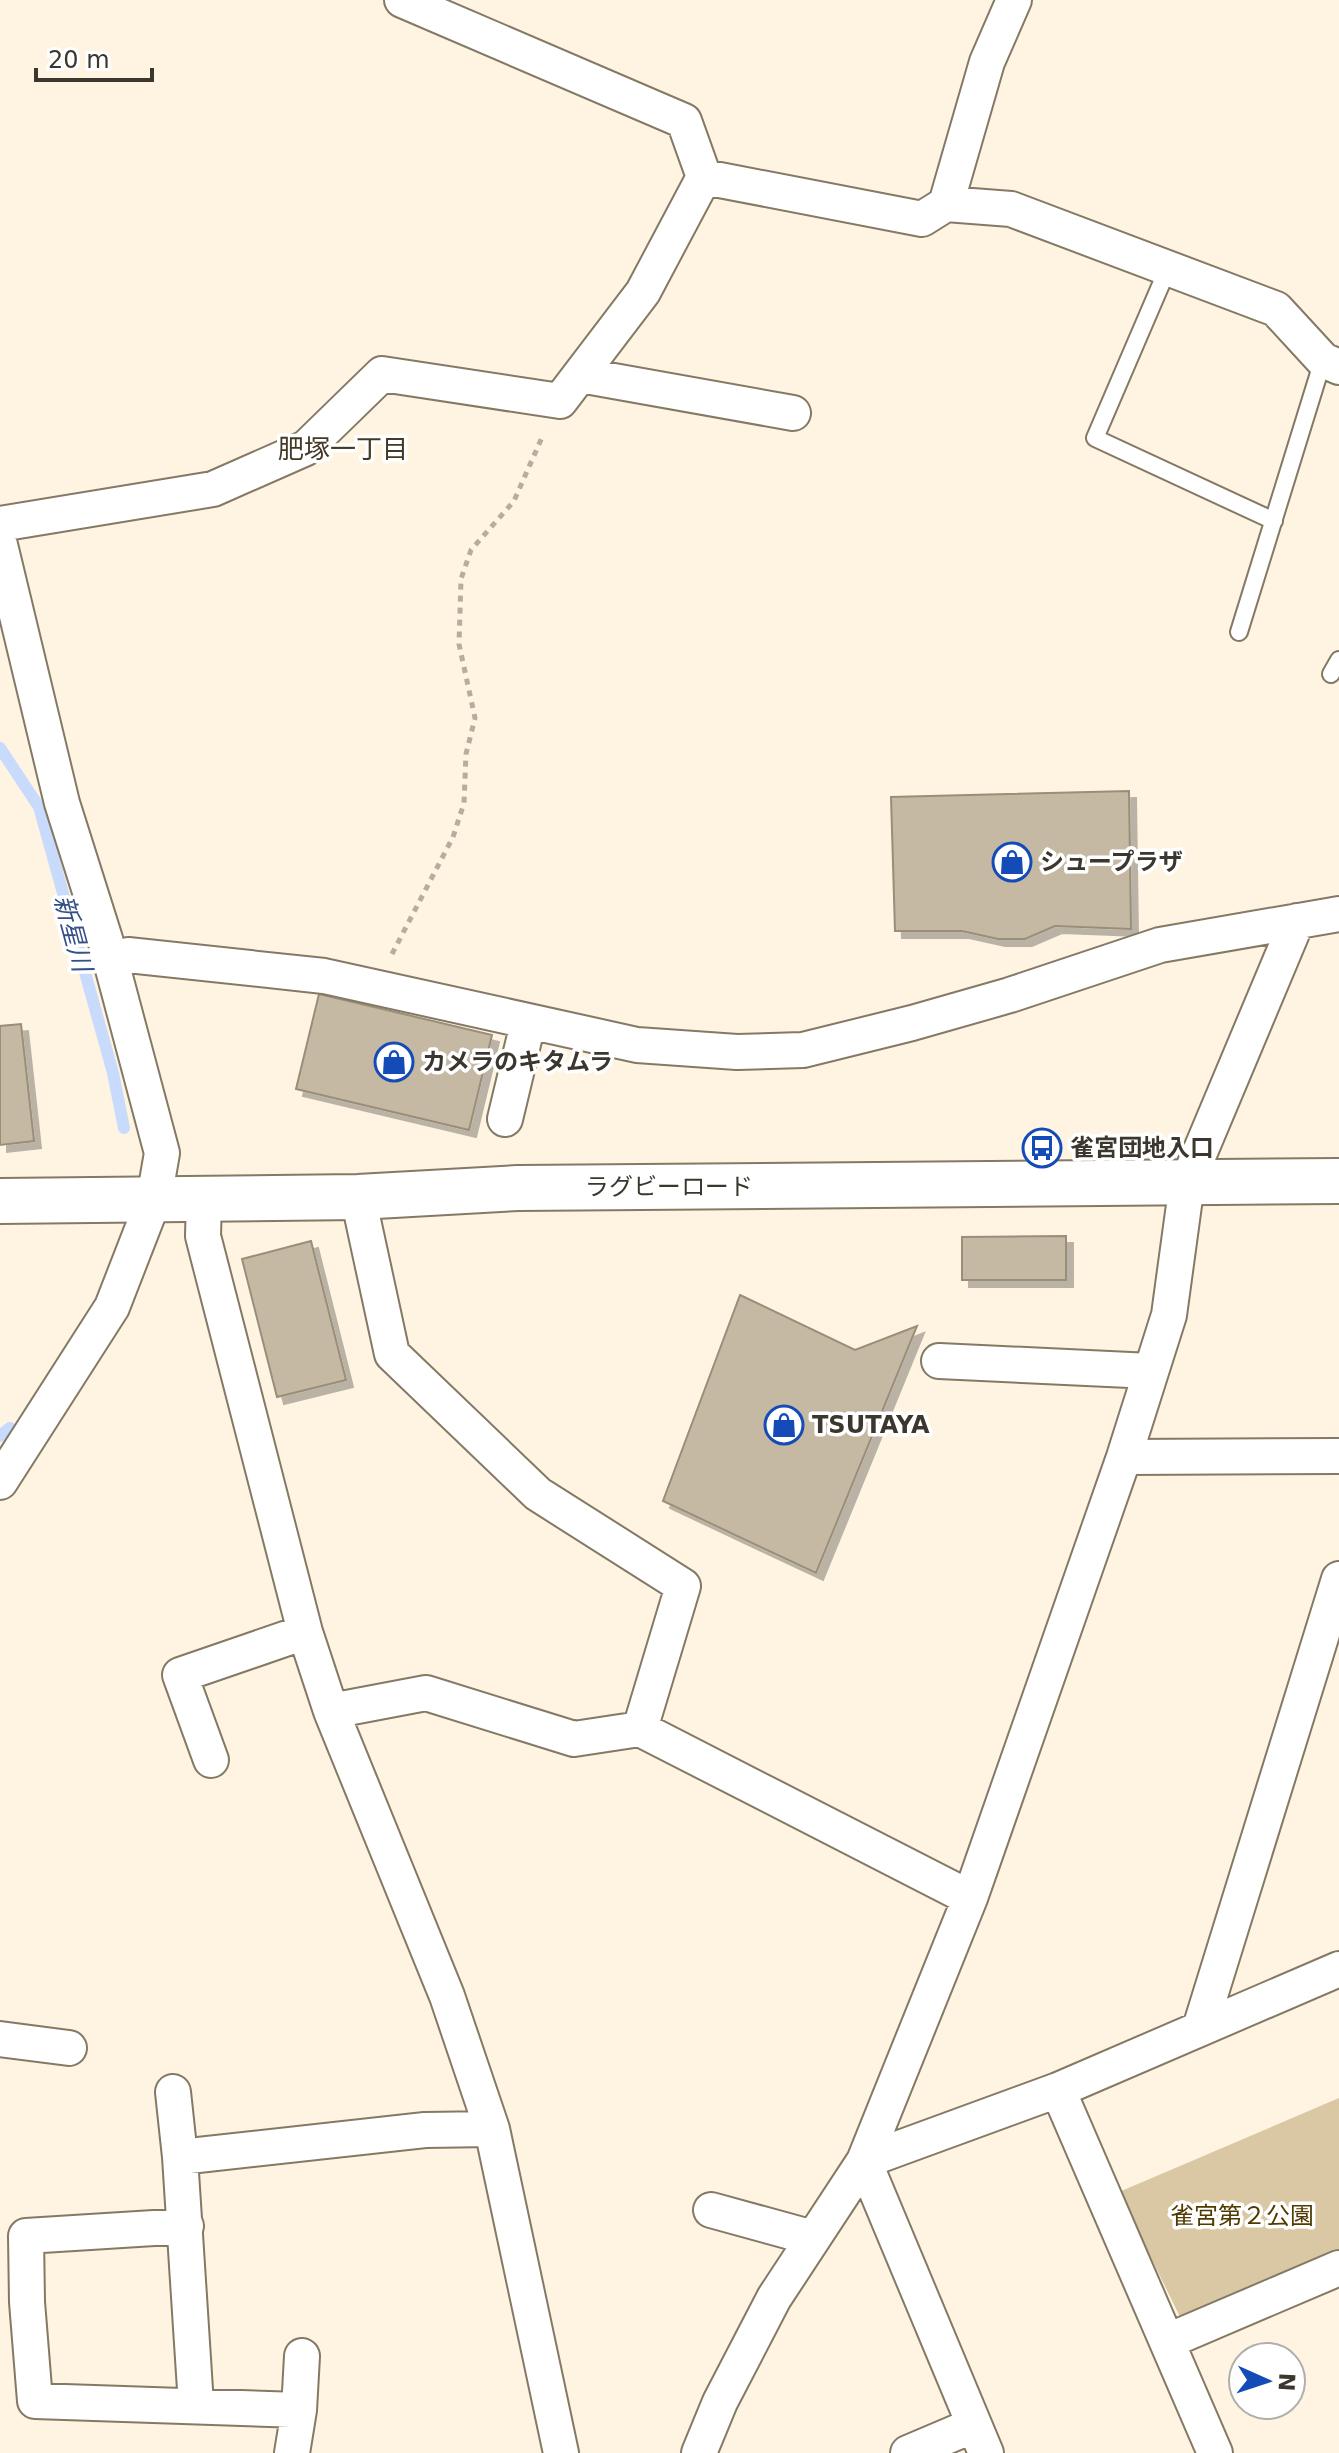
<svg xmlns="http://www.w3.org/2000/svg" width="1339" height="2453" viewBox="0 0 1339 2453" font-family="'DejaVu Sans','Noto Sans JP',sans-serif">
<defs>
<filter id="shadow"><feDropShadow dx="7" dy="7" stdDeviation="0" flood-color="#0004"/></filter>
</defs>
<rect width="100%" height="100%" fill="#fef4e1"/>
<path fill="#dac7a4" d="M1339,2098V2252L1181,2319L1119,2192Z"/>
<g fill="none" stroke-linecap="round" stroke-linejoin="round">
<path stroke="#c8dbfc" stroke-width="12" d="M0,748L39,807L113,1073L124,1128
M0,1436L10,1428"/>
</g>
<path fill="#c5b9a3" stroke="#9a8e79" stroke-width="2" filter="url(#shadow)" d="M1129,791L1131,929L1055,926L1025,939H998L962,931H895L891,797Z
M319,994L492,1035L469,1130L296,1089Z
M21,1024L34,1141L0,1145V1026Z
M1066,1236V1280H962V1237Z
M311,1241L346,1380L277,1397L242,1259Z
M740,1295L855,1350L917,1326L816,1573L663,1501Z"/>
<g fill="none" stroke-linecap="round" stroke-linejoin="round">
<defs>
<path id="lane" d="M1168,268L1095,438L1274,521
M1239,632L1323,360
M1331,674L1339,660"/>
<path id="street" d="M704,177L922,219L946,204L1011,209L1276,309L1323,360L1339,367
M946,204L987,62L1014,0
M580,375L793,413
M0,524L213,489L306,448L382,374L560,401L643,292L704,177L684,121L402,0
M0,545L62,803L105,939L162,1153L154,1199L112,1307L0,1482
M111,960L128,955L324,976L637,1045L737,1052L803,1050L912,1023L1010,995L1160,945L1339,914
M505,1119L528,1023
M204,1198L203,1236L305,1632L331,1711L447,1996L492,2129L561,2453
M939,1361L1151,1371
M1124,1457L1339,1456
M331,1711L426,1693L574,1739L640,1729L683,1586L538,1494L392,1354L358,1197
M640,1729L970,1898
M211,1760L180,1675L305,1632
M1200,2028L1339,1579
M0,2039L69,2048
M1058,2090L1215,2453
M173,2092L180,2157
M864,2161L1058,2090L1339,1969
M864,2161L986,2453
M711,2210L813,2238
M186,2226L26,2236L27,2302L35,2401L299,2410
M1168,2341L1339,2268
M196,2405L180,2157L425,2130L492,2129
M292,2453L299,2410L302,2356
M699,2453L720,2402L774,2298L864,2161L970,1898L1124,1457L1169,1315L1187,1183L1297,921
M908,2453L974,2425"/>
<path id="secondary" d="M0,1201L358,1197L518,1188L1339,1181"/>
</defs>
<use href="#lane" stroke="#847964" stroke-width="20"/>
<use href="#street" stroke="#847964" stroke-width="38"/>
<use href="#secondary" stroke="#847964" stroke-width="48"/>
<path stroke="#b5ad9e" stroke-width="5" stroke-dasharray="6 6" stroke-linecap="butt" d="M392,954L453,837L464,803L466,754L475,718L459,644L461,579L471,550L514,501L543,435"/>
<use href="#lane" stroke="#fff" stroke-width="16"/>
<use href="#street" stroke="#fff" stroke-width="34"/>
<use href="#secondary" stroke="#fff" stroke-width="44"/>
</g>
<defs>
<symbol id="shop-ring" viewBox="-11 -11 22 22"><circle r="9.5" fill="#fff" stroke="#144bb7" stroke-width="1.5"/><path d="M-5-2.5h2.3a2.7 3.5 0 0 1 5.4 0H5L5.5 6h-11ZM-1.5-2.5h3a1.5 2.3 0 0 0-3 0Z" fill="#144bb7"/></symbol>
<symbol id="bus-ring" viewBox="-11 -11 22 22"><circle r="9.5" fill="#fff" stroke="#144bb7" stroke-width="1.5"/><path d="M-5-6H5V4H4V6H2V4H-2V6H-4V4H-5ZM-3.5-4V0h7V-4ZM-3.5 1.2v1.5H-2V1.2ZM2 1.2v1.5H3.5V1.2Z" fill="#144bb7"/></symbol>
</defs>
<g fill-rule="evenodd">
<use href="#shop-ring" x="990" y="840" width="44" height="44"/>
<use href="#shop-ring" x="372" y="1040" width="44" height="44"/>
<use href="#bus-ring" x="1020" y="1126" width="44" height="44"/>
<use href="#shop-ring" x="762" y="1403" width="44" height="44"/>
</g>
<g text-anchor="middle" stroke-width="7" stroke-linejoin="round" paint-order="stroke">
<g font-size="24" font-weight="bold" fill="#3b372e" stroke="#fff" text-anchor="start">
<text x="1040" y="870">シュープラザ</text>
<text x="422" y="1070">カメラのキタムラ</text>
<text x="1070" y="1156">雀宮団地入口</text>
<text x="812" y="1433">TSUTAYA</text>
</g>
<g font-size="24" fill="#3b372e" stroke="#fff">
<text x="669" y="1195">ラグビーロード</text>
</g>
<g font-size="24" fill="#513a00" stroke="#fff">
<text x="1242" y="2224">雀宮第２公園</text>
</g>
<g font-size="26" fill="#433926" stroke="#fff">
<text x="343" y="458">肥塚一丁目</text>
</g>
<g font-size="26" font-style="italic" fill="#345084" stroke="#fff">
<text transform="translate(73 933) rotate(75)" y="9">新星川</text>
</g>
</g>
<g transform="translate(1267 2381) rotate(93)"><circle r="38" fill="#ffffff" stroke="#b1afab" stroke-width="2"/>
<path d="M0-6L14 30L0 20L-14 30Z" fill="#144bb7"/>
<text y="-12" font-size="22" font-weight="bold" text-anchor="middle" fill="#3b372e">N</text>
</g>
<path d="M36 68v12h116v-12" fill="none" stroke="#3b372e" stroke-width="4"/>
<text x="48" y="68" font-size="24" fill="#3b372e" stroke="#ffffff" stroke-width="6" paint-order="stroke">20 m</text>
</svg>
